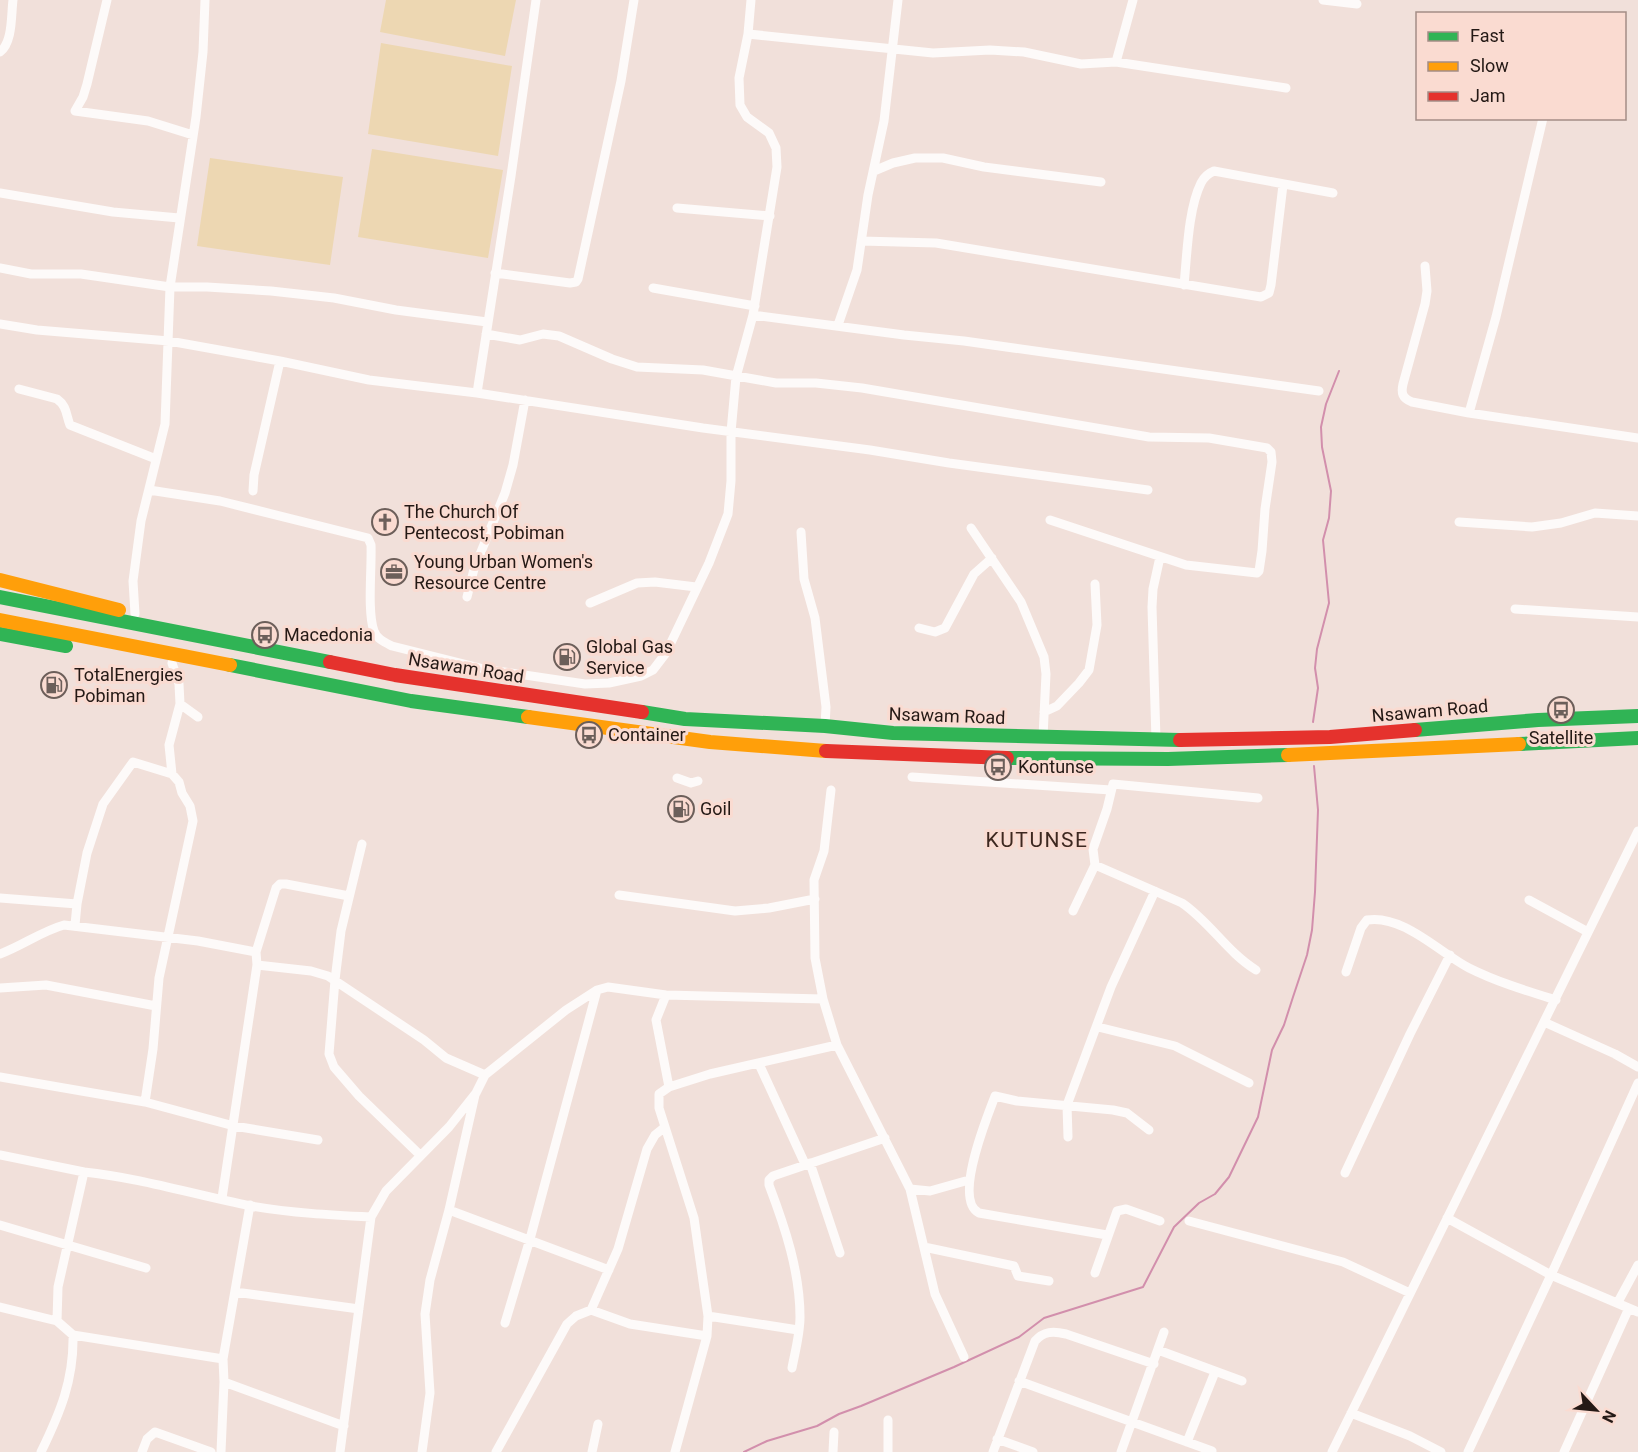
<svg xmlns="http://www.w3.org/2000/svg" width="1638" height="1452" viewBox="0 0 1638 1452" font-family="Roboto,sans-serif">
<rect width="100%" height="100%" fill="#f1e0da"/>
<path fill="#edd7b2" d="M386,0H516L505,56L380,32Z
M381,43L512,66L498,156L368,134Z
M372,149L503,170L488,258L358,237Z
M210,158L343,177L330,265L197,246Z"/>
<g fill="none" stroke-linecap="round" stroke-linejoin="round">
<path stroke="#d28fac" stroke-width="2" d="M1313,722L1318,688L1315,668L1317,649L1329,603L1323,540L1329,518L1331,491L1322,447L1321,427L1326,404L1339,371
M744,1452L767,1441L817,1426L839,1414L861,1406L954,1367L1019,1337L1044,1318L1143,1287L1174,1227L1199,1203L1215,1194L1229,1177L1258,1117L1272,1050L1284,1025L1293,997L1307,955L1312,930L1315,892L1318,810L1314,766"/>
<path stroke="#fdfaf9" stroke-width="9" d="M107,0L87,84L83,97L75,111L148,121L193,135
M1323,0L1357,4
M748,34L933,53L990,50L1024,52L1081,64L1116,62L1286,88
M0,52C13,42 11,15 13,0
M1116,62L1133,0
M874,171L893,163L915,158H943L984,167L1101,182
M0,193L113,212L179,218
M677,208L770,216
M861,241L936,243L1261,297L1269,293L1271,285L1283,185
M1425,266L1427,291L1425,304L1403,384C1401,393 1402,398 1412,402L1469,413L1638,438
M0,268L31,274H81L170,287H207L271,291L334,298L396,310L487,322
M495,273L570,283L576,282L578,279L621,81L634,0
M1184,285C1187,256 1188,209 1201,183C1204,177 1209,173 1214,171L1333,193
M653,288L755,306
M753,315L904,335L964,341L1319,391
M0,324L37,330L169,341L280,361L369,380L477,393L511,176L536,0
M838,325L857,270L868,195L884,121L898,0
M486,334L520,340L543,334L559,336L612,359L637,367L703,370L776,383H816L862,388L1149,437L1209,438L1267,448L1271,452L1272,462L1265,509L1262,551L1259,571L1257,573L1186,565L1050,520
M19,389L57,399C67,406 66,415 70,425L156,459
M477,393L703,428L870,450L949,463L1148,490
M1469,413L1496,317L1543,118
M149,490L220,501L368,538L371,545C372,567 367,612 374,631C377,639 384,642 392,646L484,669L585,684L609,683L641,676L653,670L666,653L709,563L728,514L731,481V432L736,377L753,315L777,167L776,148L769,133L747,117L740,105L739,78L748,34L751,0
M253,491L254,475L280,361
M1459,522L1532,527L1561,523L1595,513L1638,516
M971,528L1021,602L1044,657L1046,674L1043,737
M801,532L804,579L815,618L826,707L825,726
M467,597L474,569L505,493L513,465L525,400
M590,603L637,583L655,582L696,587
M1515,609L1638,617
M135,614L133,581L141,521L165,424L170,287L196,117L203,52L205,0
M919,628L935,632L945,628L974,574L992,558
M172,663L179,684L180,704L169,745L172,774
M180,704L198,717
M1044,712L1057,706L1079,683L1089,670L1097,625L1095,584
M1156,740L1152,607L1153,589L1160,557
M912,777L1111,790
M677,778L691,783L698,781
M831,790L824,851L814,880L815,958L823,999L837,1045L910,1189L935,1294L964,1357
M362,844L341,931L335,980L329,1054L334,1067L359,1096L420,1155
M619,895L735,911L769,908L815,899
M0,898L77,904
M1529,900L1588,932
M1073,911L1095,865
M75,925L77,904L87,853L103,804L133,762L172,774L179,782L182,793L190,806L193,821L159,978L153,1049L145,1102
M0,954C22,946 42,931 64,925L198,941L256,952
M257,965L311,971L328,976L424,1040L446,1058L485,1075
M1256,970C1227,952 1210,922 1182,903L1095,865L1093,849L1107,809L1113,784L1258,798
M1346,972L1361,928L1367,920C1403,914 1440,953 1469,968C1497,982 1527,991 1556,1000
M0,988L46,985L156,1006
M666,995L656,1020L669,1087
M1544,1022L1615,1054L1638,1067
M1098,1027L1175,1046L1249,1083
M759,1064L805,1164
M0,1077L145,1102L234,1126L318,1140
M1068,1137L1067,1105L1111,987L1155,891
M0,1155L84,1172L58,1287L57,1321
M810,1163L840,1253
M84,1172C141,1178 195,1195 251,1206C291,1213 331,1215 371,1217
M1345,1173L1410,1034L1450,955
M910,1189L930,1191L969,1180
M222,1198L257,965L256,952L276,888L280,884H286L349,896
M449,1210L609,1270
M1447,1218L1551,1275L1638,1312
M1189,1221L1343,1262L1410,1293
M0,1225L146,1268
M1107,1235L979,1213C953,1200 987,1117 995,1096L1017,1101L1113,1110L1127,1113L1149,1130
M924,1247L1014,1266L1018,1276L1049,1281
M1095,1273L1117,1211L1126,1209L1160,1221
M235,1292L359,1309
M1618,1302L1638,1265
M0,1307L57,1321L73,1335L223,1359
M591,1310L618,1249L647,1149L655,1135L665,1127
M708,1316L798,1330
M505,1323L530,1239L597,990
M1158,1350L1242,1381
M792,1368C795,1352 800,1334 800,1317C800,1272 785,1227 769,1185V1180L773,1176L885,1138
M1019,1381L1212,1451
M224,1382L344,1426
M1351,1413L1410,1436L1441,1452
M888,1420V1452
M997,1439L1033,1452
M1187,1442L1215,1372
M41,1452C60,1413 74,1380 73,1335
M142,1452L147,1439L155,1432L211,1452
M221,1452L224,1382L223,1359L250,1205
M340,1452L371,1217L386,1191L449,1127L476,1093L485,1075L566,1010L597,990L608,987L666,995L823,999
M422,1452L430,1393L425,1314L430,1280L449,1210L475,1095
M496,1452L567,1324L576,1316L591,1310L630,1324L707,1336
M592,1452L598,1424
M675,1452L707,1336L708,1316L694,1218L659,1108V1094L669,1087L710,1074L837,1045
M833,1452L834,1432
M993,1452L1035,1341C1044,1331 1053,1331 1066,1334L1154,1364
M1121,1452L1164,1332
M1332,1452L1638,831
M1468,1452L1551,1275L1638,1083
M1564,1452L1629,1308"/>
<path stroke="#30b455" stroke-width="14" d="M0,597L330,662
M0,634L66,646
M230,665L411,701L528,717
M642,712L685,719L825,726L893,733L1180,740
M1415,730L1538,720L1638,716
M1519,744L1638,738
M1007,758L1168,759L1288,755"/>
<path stroke="#ff9f0a" stroke-width="14" d="M0,580L119,610
M0,620L230,665
M528,717L710,742L826,751
M1288,755L1519,744"/>
<path stroke="#e5322d" stroke-width="14" d="M330,662L395,675L642,712
M1180,740L1330,737L1415,730
M826,751L1007,758"/>
</g>
<defs>
<symbol id="church-ring" viewBox="-11 -11 22 22"><circle r="9.5" fill="#fadbd1" stroke="#6c5f5a" stroke-width="1.5"/><path d="M-1.2-6h2.4v3.5h3.3v2.4h-3.3V6h-2.4V-.1h-3.3v-2.4h3.3Z" fill="#6c5f5a"/></symbol>
<symbol id="office-ring" viewBox="-11 -11 22 22"><circle r="9.5" fill="#fadbd1" stroke="#6c5f5a" stroke-width="1.5"/><path d="M-6-3h4V-5.5h4V-3h4V5H-6ZM-1-4.5V-3h2v-1.5ZM-6 0V1H6V0Z" fill="#6c5f5a"/></symbol>
<symbol id="bus-ring" viewBox="-11 -11 22 22"><circle r="9.5" fill="#fadbd1" stroke="#6c5f5a" stroke-width="1.5"/><path d="M-5-6H5V4H4V6H2V4H-2V6H-4V4H-5ZM-3.5-4V0h7V-4ZM-3.5 1.2v1.5H-2V1.2ZM2 1.2v1.5H3.5V1.2Z" fill="#6c5f5a"/></symbol>
<symbol id="fuel-ring" viewBox="-11 -11 22 22"><circle r="9.5" fill="#fadbd1" stroke="#6c5f5a" stroke-width="1.5"/><path d="M-5.5-6h7V0h2V4h1.3V-2.5L3-4.5l.8-.8L6-3V5H2.5V1h-1V6h-7ZM-4.2-4.7v3.2H.2V-4.7Z" fill="#6c5f5a"/></symbol>
</defs>
<g fill-rule="evenodd">
<use href="#church-ring" x="370" y="507" width="30" height="30"/>
<use href="#office-ring" x="379" y="557" width="30" height="30"/>
<use href="#bus-ring" x="250" y="620" width="30" height="30"/>
<use href="#fuel-ring" x="552" y="642" width="30" height="30"/>
<use href="#fuel-ring" x="39" y="670" width="30" height="30"/>
<use href="#bus-ring" x="1546" y="695" width="30" height="30"/>
<use href="#bus-ring" x="574" y="720" width="30" height="30"/>
<use href="#bus-ring" x="983" y="752" width="30" height="30"/>
<use href="#fuel-ring" x="666" y="794" width="30" height="30"/>
</g>
<g text-anchor="middle" stroke-width="6" stroke-linejoin="round" paint-order="stroke">
<g font-size="18" fill="#241915" stroke="#fadbd1" text-anchor="start">
<text x="404" y="518">The Church Of<tspan x="404" dy="21">Pentecost, Pobiman</tspan></text>
<text x="414" y="568">Young Urban Women's<tspan x="414" dy="21">Resource Centre</tspan></text>
<text x="284" y="641">Macedonia</text>
<text x="586" y="653">Global Gas<tspan x="586" dy="21">Service</tspan></text>
<text x="74" y="681">TotalEnergies<tspan x="74" dy="21">Pobiman</tspan></text>
<text x="608" y="741">Container</text>
<text x="1561" y="744" text-anchor="middle">Satellite</text>
<text x="1018" y="773">Kontunse</text>
<text x="700" y="815">Goil</text>
</g>
<g font-size="18" fill="#241915" stroke="#fadbd1">
<text transform="translate(466 668) rotate(9)" y="6">Nsawam Road</text>
<text transform="translate(1430 711) rotate(-5)" y="6">Nsawam Road</text>
<text transform="translate(947 716) rotate(2)" y="6">Nsawam Road</text>
</g>
<g font-size="21" letter-spacing="1.5" fill="#3e2820" stroke="#fadbd1">
<text x="1037" y="847">KUTUNSE</text>
</g>
</g>
<rect x="1416" y="12" width="210" height="108" fill="#fadbd1" stroke="#a48d86" stroke-width="1.5"/>
<rect x="1428" y="32" width="30" height="9" fill="#30b455" stroke="#a48d86" stroke-width="1.5"/>
<text x="1470" y="42" font-size="18" fill="#241915">Fast</text>
<rect x="1428" y="62" width="30" height="9" fill="#ff9f0a" stroke="#a48d86" stroke-width="1.5"/>
<text x="1470" y="72" font-size="18" fill="#241915">Slow</text>
<rect x="1428" y="92" width="30" height="9" fill="#e5322d" stroke="#a48d86" stroke-width="1.5"/>
<text x="1470" y="102" font-size="18" fill="#241915">Jam</text>
<g transform="translate(1596 1410) rotate(116)" stroke="#fadbd1" stroke-width="4.5" paint-order="stroke">
<path d="M0-4.5L10 22L0 15L-10 22Z" fill="#241915"/>
<text y="-9" font-size="16" font-weight="bold" text-anchor="middle" fill="#241915">N</text>
</g>
</svg>
